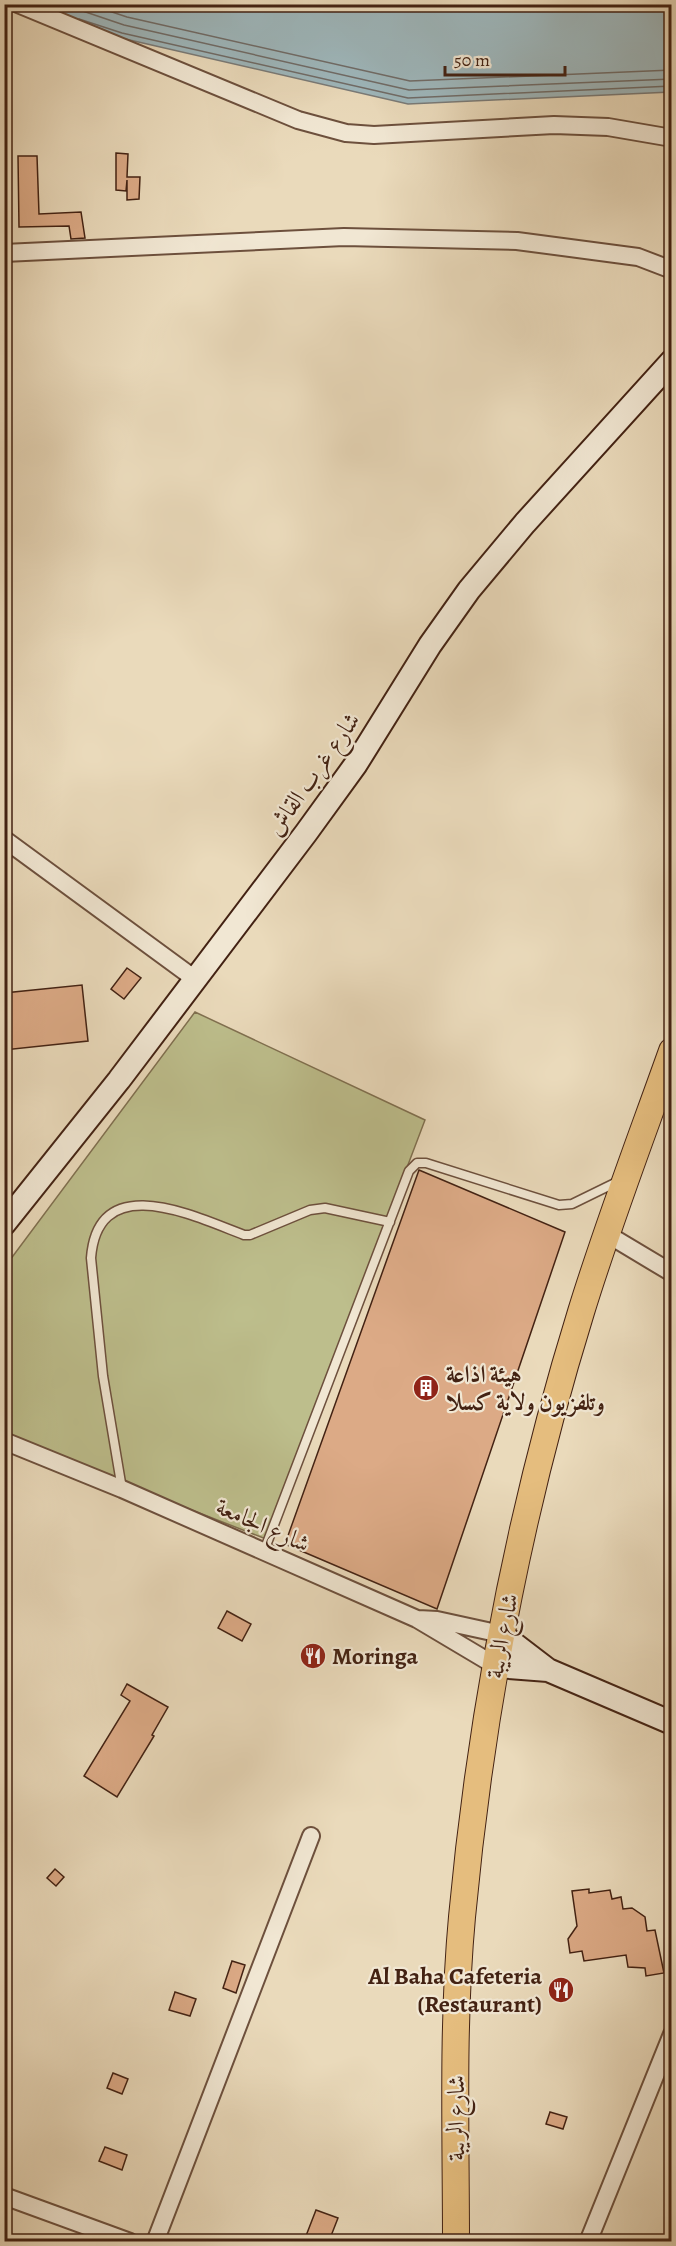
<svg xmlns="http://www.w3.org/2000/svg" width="676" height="2246" viewBox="0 0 676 2246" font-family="Alegreya,Amiri,serif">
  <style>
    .green { fill: #bdbe8c; stroke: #807050; stroke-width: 1.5 }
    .water { fill: #9eb7bc; stroke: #7a7b78; stroke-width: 1.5 }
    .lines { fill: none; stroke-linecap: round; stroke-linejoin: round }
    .shore { stroke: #706c68; stroke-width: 1.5 }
    .building { fill: #dcaa86; stroke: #432213; stroke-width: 1.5 }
    .lane-casing { stroke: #6d503d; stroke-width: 11 }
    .street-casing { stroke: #6d503d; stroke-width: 20 }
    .secondary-casing { stroke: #432213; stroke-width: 26 }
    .primary-casing { stroke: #432213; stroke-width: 28 }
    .lane { stroke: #f1e7d3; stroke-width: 8 }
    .street { stroke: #f1e7d3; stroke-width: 16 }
    .secondary { stroke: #f1e7d3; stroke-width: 22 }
    .primary { stroke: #e5bd7e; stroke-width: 26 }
    .labels { text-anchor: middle; stroke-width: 4.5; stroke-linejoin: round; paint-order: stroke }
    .street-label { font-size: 24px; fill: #432213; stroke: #f1e7d3 }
    .poi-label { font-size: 24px; font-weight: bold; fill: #432213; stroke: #f1e7d3; text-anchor: start }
  </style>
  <rect width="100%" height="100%" fill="#eadabb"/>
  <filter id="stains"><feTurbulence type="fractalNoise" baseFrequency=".00333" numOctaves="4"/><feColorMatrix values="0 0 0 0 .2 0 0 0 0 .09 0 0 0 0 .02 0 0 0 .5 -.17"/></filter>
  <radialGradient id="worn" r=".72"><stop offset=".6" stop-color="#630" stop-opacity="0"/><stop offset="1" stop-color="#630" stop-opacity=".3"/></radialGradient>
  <path class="green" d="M 195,1012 L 425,1120 L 266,1539 L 5,1437 L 4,1268 Z"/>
  <path class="water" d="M 22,5 L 671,5 L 671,92 L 408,104 L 121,38 Z"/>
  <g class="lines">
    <path class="shore" d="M 62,4 L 124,25 L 409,90 L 672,79
      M 88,4 L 127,17 L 410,81 L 672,70
      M 79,19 L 122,33 L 408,98 L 672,86"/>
  </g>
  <path class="building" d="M 116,153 L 128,154 L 127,177 L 140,177 L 139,199 L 127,200 L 127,180 L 126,191 L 116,190 Z
    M 18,156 L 37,156 L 39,214 L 81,212 L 85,238 L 71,239 L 69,226 L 19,227 Z
    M 127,968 L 141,978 L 124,999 L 111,989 Z
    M 82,985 L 88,1041 L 4,1050 L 4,993 Z
    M 419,1170 L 565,1232 L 437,1609 L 285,1544 Z
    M 227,1611 L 251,1624 L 242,1641 L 218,1628 Z
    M 127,1684 L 168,1707 L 152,1735 L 154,1736 L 117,1797 L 84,1776 L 130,1701 L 121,1695 Z
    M 55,1869 L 64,1877 L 56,1886 L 47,1878 Z
    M 589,1889 L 589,1893 L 610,1890 L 612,1899 L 621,1897 L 623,1909 L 632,1908 L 645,1917 L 647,1931 L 655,1930 L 664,1973 L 646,1976 L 645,1968 L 628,1967 L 626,1955 L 584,1961 L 582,1951 L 570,1953 L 568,1939 L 577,1926 L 572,1891 Z
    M 232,1961 L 245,1965 L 236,1993 L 223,1988 Z
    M 175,1992 L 196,1999 L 190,2016 L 169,2010 Z
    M 113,2073 L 128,2079 L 122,2094 L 107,2088 Z
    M 550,2112 L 567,2117 L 563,2129 L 546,2124 Z
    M 105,2147 L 127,2155 L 122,2170 L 99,2161 Z
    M 316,2210 L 338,2218 L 329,2241 L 304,2241 Z"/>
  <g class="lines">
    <g class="lane-casing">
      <path id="lane" d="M 122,1489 L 103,1376 L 91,1258 C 98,1169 194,1216 244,1235 L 250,1235 L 310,1210 L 325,1208 L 390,1222
        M 264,1551 L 409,1171 L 417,1163 L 426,1163 L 559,1205 L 572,1204 L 619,1181"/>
    </g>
    <g class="street-casing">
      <path id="street" d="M 18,4 L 298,120 L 346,133 L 374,135 L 554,125 L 608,127 L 672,138
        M 4,253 L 344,237 L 517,241 L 638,257 L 672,270
        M 4,839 L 195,979
        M 607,1234 L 672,1273
        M 4,1441 L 122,1489 L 417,1619 L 496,1666
        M 418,1619 L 437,1620 L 501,1634
        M 4,2196 L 130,2242
        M 155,2242 L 311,1836
        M 588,2242 L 672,2034"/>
    </g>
    <g class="secondary-casing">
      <path id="secondary" d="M 4,1224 L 119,1080 L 306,833 L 356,764 L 430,645 L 469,590 L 525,523 L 672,361
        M 501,1634 L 548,1670 L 672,1723
        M 496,1666 L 548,1670"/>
    </g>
    <g class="primary-casing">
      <path id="primary" d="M 456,2242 C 456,2134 452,2025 462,1917 C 481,1712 520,1509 581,1312 C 608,1224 641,1138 672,1051"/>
    </g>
    <use href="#lane" class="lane"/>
    <use href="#street" class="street"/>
    <use href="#secondary" class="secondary"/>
    <use href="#primary" class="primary"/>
  </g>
  <defs>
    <g id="building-disc" transform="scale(1.35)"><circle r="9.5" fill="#8f2418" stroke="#f1e7d3"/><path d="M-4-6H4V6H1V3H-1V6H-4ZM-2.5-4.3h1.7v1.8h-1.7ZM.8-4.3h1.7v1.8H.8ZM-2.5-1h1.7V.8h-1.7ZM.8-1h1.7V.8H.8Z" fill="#fff"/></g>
    <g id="restaurant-disc" transform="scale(1.35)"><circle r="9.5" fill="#8f2418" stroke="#f1e7d3"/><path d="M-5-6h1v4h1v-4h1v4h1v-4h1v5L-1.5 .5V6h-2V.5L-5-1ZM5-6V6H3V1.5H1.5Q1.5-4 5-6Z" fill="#fff"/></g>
  </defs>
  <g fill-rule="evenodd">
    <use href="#building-disc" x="426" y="1388"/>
    <use href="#restaurant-disc" x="313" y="1656"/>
    <use href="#restaurant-disc" x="561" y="1990"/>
  </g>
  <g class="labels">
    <g class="street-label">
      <text transform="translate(313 774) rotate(-55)" y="8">شارع غرب القاش</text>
      <text transform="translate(263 1525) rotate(24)" y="8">شارع الجامعة</text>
      <text transform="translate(502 1636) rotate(-79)" y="8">شارع الريبة</text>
      <text transform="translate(456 2118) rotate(-90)" y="8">شارع الريبة</text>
    </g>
    <g class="poi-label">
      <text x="446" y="1382">هيئة اذاعة<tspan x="446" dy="28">وتلفزيون ولاية كسلا</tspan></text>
      <text x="332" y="1664">Moringa</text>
      <text x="542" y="1984" text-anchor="end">Al Baha Cafeteria<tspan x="542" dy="28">(Restaurant)</tspan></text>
    </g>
  </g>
  <rect width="676" height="2246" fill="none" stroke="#eadabb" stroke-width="24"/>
  <rect x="6" y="6" width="664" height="2234" fill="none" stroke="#432213" stroke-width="3"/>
  <rect x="12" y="12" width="652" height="2222" fill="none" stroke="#432213" stroke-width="1.5"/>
  <path d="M445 66v9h120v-9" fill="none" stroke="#432213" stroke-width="3"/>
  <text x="454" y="66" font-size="18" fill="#432213" stroke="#f1e7d3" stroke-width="4.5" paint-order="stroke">50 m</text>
  <rect width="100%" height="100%" filter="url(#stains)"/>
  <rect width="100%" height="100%" fill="url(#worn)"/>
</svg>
